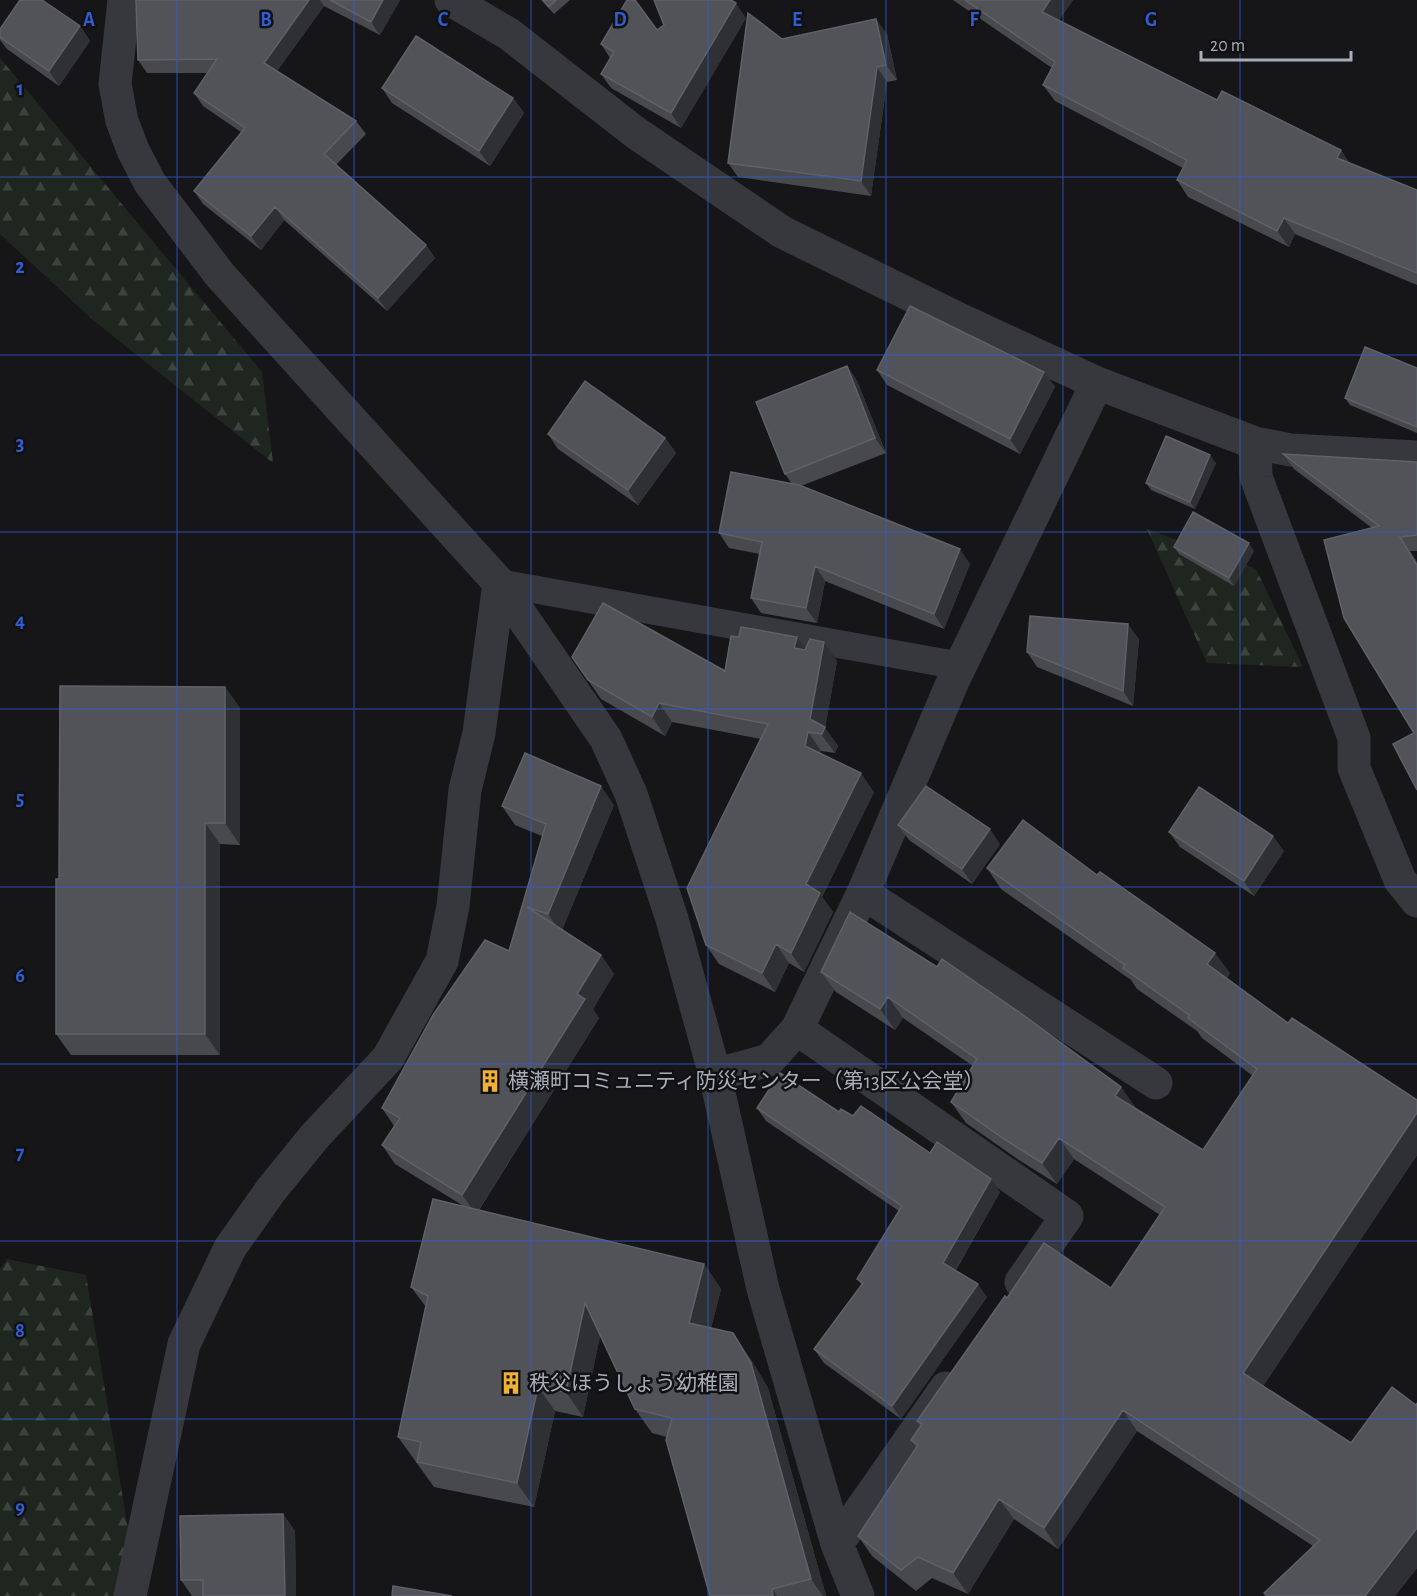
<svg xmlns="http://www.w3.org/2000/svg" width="1417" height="1596" viewBox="0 0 1417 1596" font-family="'Alegreya Sans','Noto Sans JP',sans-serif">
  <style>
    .forest { fill: url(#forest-firs) }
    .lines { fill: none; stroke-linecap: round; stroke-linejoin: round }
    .service { stroke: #37383d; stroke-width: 28 }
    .minor { stroke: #37383d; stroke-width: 33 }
    .wall { fill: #47494d }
    .shaded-wall { fill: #2f3033 }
    .building { fill: #525359; stroke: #5f6168; stroke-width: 1.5 }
    .grid { fill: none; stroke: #325cd3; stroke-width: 1.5; stroke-opacity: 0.55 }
    .labels { text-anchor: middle; stroke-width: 5; stroke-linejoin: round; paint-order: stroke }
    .poi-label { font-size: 21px; fill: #a8adb8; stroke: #111113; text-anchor: start }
    .grid-label { font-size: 20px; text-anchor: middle; font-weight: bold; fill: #325cd3; stroke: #111113; stroke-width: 5; stroke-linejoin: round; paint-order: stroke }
  </style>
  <defs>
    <pattern id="forest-firs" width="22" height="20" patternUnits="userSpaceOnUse" patternTransform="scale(1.5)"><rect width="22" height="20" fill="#1e261f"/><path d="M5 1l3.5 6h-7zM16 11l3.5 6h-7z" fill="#3c433d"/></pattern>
  </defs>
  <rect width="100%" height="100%" fill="#161618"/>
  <path class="forest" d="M 0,58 L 262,372 L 273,463 L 94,321 L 0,234 Z
    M 1147,529 L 1256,569 L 1303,667 L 1207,663 Z
    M 7,1259 L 86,1275 L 139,1596 L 0,1596 L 0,1269 Z"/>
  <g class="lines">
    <path class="service" d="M 499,583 L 961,666"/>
    <path class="minor" d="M 124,0 L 115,84 L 122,121 L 133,150 L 150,183 L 220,275 L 499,583 L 606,739 L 631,794 L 672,919 L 715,1075 L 763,1289 L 837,1544 L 858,1596
      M 451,0 L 509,34 L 636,133 L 782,232 L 957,318 L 1097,383 L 1255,443 L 1291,450 L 1417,457
      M 1255,443 L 1256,477 L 1354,738 L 1354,768 L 1400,880 L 1417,901
      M 863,893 L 1156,1083
      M 797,1029 L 1067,1216 L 1021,1282
      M 715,1075 L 769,1060 L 797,1029 L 863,893 L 953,681 L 1097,383
      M 837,1544 L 946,1388
      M 130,1596 L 184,1344 L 230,1248 L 271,1190 L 315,1136 L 388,1058 L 442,961 L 453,906 L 465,790 L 479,733 L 499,583"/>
  </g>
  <path class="wall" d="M 136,0 L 400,0 L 380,35 L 324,6 L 277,71 L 356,121 L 366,134 L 336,165 L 426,245 L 435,258 L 387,311 L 284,220 L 261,250 L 203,204 L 194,191 L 241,132 L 203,106 L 194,93 L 208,73 L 147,73 L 138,60 Z
    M 541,0 L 570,0 L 554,14 Z
    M 953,0 L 1073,0 L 1059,20 L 1217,100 L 1341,150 L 1349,163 L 1417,190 L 1417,285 L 1295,234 L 1289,247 L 1188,197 L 1177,180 L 1183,168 L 1055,101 L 1043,85 L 1052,68 Z
    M 746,18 L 681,128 L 611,88 L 601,74 L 610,58 L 601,44 L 657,30 L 664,25 Z
    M 80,26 L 90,41 L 59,86 L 7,49 L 0,40 L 0,29 Z
    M 887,34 L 897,80 L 887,82 L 871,196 L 738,177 L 728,163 L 782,39 Z
    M 382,88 L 513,98 L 524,113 L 490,166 L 392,103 Z
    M 847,366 L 857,381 L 886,453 L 801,486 L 970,564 L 944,629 L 825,581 L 817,623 L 761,613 L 751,598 L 760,554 L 729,548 L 719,533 L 792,484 L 785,474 Z
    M 1417,368 L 1417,433 L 1350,405 L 1345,398 Z
    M 877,370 L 1044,372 L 1055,387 L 1020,454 L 887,385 Z
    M 548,434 L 665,438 L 676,453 L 638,505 L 558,449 Z
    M 1283,454 L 1417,462 L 1417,551 L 1410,551 L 1417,562 L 1417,790 L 1414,733 L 1372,528 L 1294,469 Z
    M 1216,463 L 1195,509 L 1151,490 L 1146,483 Z
    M 1174,547 L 1254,551 L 1234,586 L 1179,554 Z
    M 1139,639 L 1133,706 L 1037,667 L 1027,652 Z
    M 805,649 L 837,661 L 825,728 L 838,746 L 835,753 L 821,751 L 820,754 L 874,792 L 822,897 L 833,912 L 804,972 L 789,963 L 775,992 L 719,964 L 706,945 L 761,739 L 672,722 L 665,736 L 601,699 L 572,657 L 725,671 Z
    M 225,687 L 240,708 L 240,845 L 220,844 L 220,1055 L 71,1055 L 56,1034 L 59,879 Z
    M 614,805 L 562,930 L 601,955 L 614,974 L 593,1009 L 599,1018 L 479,1210 L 704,1264 L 721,1289 L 711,1328 L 750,1358 L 768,1388 L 826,1596 L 710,1596 L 667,1437 L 652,1433 L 635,1409 L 600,1336 L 583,1417 L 555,1411 L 534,1507 L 434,1487 L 398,1437 L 426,1307 L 411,1287 L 462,1205 L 395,1164 L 382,1145 L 394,1126 L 382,1108 L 509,951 L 542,836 L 515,825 L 502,806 Z
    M 898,825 L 1000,844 L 972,884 L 909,840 Z
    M 1169,832 L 1284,851 L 1254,896 L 1180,847 Z
    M 987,868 L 1230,973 L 1227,978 L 1288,1023 L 1417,1100 L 1417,1155 L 1263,1386 L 1417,1568 L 1395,1596 L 1266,1596 L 1264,1593 L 1313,1546 L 1137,1431 L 1058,1549 L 1014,1519 L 968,1594 L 932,1578 L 916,1591 L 872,1556 L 858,1536 L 916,1447 L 911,1440 L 921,1426 L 917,1421 L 1007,1298 L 1111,1288 L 1160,1215 L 1074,1159 L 1057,1184 L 1019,1160 L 966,1123 L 951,1102 L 973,1066 L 903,1018 L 895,1030 L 836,992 L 821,972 L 1121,1087 L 1136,1109 L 1203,1150 L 1253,1076 L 1202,1038 L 1197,1031 L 1137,989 L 1131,980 L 1001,889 Z
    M 757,1108 L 839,1112 L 853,1116 L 930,1153 L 1000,1192 L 956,1270 L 987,1297 L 901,1419 L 824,1363 L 814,1349 L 862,1285 L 857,1279 L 899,1211 L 766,1121 Z
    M 283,1514 L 295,1531 L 296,1596 L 192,1596 L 181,1580 Z"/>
  <path class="shaded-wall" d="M 309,0 L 320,0 L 324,6 L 273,76 L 264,63 Z
    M 383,0 L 400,0 L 380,35 L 371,22 Z
    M 1050,0 L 1073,0 L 1054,28 L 1042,12 Z
    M 736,3 L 746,18 L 681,128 L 671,113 Z
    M 876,19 L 887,34 L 897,80 L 886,65 Z
    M 80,26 L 90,41 L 59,86 L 49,71 Z
    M 877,67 L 887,82 L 871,196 L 861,181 Z
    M 513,98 L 524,113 L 490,166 L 479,151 Z
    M 1341,150 L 1352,167 L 1337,158 Z
    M 275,207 L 284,220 L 261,250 L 251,236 Z
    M 1284,218 L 1295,234 L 1289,247 L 1277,231 Z
    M 426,245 L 435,258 L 387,311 L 378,298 Z
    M 847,366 L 857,381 L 886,453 L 875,438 Z
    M 1044,372 L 1055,387 L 1020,454 L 1010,439 Z
    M 665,438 L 676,453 L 638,505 L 628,490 Z
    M 1210,455 L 1216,463 L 1195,509 L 1190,502 Z
    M 1400,537 L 1417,562 L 1417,565 Z
    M 1249,543 L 1254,551 L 1234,586 L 1229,578 Z
    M 960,549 L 970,564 L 944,629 L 934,614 Z
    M 815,566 L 825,581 L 817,623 L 806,608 Z
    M 1128,624 L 1139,639 L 1133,706 L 1123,691 Z
    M 797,637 L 810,656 L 794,648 Z
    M 824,642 L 837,661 L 825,728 L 838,746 L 835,753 L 810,719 Z
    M 225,687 L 240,708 L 240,845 L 225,823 Z
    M 659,703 L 672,722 L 665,736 L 652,717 Z
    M 808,732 L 821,751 L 818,765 L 805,746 Z
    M 861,773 L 874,792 L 822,897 L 833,912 L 804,972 L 791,953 L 806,884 Z
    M 601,786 L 614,805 L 561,933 L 548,914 Z
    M 205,823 L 220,844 L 220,1055 L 205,1034 Z
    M 990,829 L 1000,844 L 972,884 L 962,869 Z
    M 1273,836 L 1284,851 L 1254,896 L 1244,881 Z
    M 776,944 L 789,963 L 775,992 L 762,973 Z
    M 1215,953 L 1230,973 L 1222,985 L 1207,964 Z
    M 601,955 L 614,974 L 593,1009 L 599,1018 L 476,1214 L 462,1195 L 577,994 Z
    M 888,997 L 903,1018 L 895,1030 L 880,1009 Z
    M 1121,1087 L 1136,1108 L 1130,1117 L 1115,1096 Z
    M 1417,1113 L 1417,1155 L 1258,1394 L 1243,1373 Z
    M 1059,1138 L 1074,1159 L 1057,1184 L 1042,1163 Z
    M 991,1179 L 1000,1192 L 952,1276 L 943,1263 Z
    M 704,1264 L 721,1289 L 706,1347 L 689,1323 Z
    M 978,1284 L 987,1297 L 901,1419 L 892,1406 Z
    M 585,1303 L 602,1328 L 583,1417 L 566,1392 Z
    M 733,1333 L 750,1358 L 768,1388 L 826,1596 L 823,1596 L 811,1579 Z
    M 538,1387 L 555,1411 L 534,1507 L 517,1483 Z
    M 1123,1410 L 1137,1431 L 1058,1549 L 1044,1528 Z
    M 999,1499 L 1014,1519 L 968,1594 L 953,1573 Z
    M 283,1514 L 295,1531 L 296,1596 L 285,1596 Z
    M 1417,1528 L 1417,1568 L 1395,1596 L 1365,1596 Z
    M 772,1589 L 777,1596 L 773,1596 Z"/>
  <path class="building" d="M 20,0 L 42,0 L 80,26 L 49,71 L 0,37 L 0,29 Z
    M 136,0 L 309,0 L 264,63 L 356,121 L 324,154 L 426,245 L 378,298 L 275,207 L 251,236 L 194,191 L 245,128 L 194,93 L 217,59 L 138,60 Z
    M 330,0 L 383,0 L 371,22 Z
    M 543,0 L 556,0 L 549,7 Z
    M 627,0 L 635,0 L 657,30 L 664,25 L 654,0 L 731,0 L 736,3 L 671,113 L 601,74 L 614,52 L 601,44 Z
    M 965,0 L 1050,0 L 1042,12 L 1217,100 L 1222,91 L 1341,150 L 1337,158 L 1417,190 L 1417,273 L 1284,218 L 1277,231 L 1177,180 L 1187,160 L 1043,85 L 1055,62 Z
    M 748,13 L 782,39 L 876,19 L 886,65 L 877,67 L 861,181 L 728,163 Z
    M 416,36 L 513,98 L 479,151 L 382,88 Z
    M 910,306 L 1044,372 L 1010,439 L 877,370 Z
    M 1365,347 L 1417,368 L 1417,427 L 1345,398 Z
    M 847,366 L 875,438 L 785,474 L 756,402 Z
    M 585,381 L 665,438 L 628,490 L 548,434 Z
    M 1166,436 L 1210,455 L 1190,502 L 1146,483 Z
    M 1283,454 L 1417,462 L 1417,535 L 1400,537 L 1417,565 L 1417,790 L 1393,744 L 1414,733 L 1344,618 L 1324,540 L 1379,526 Z
    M 731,472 L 799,485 L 960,549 L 934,614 L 815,566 L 806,608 L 751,598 L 762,542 L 719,533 Z
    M 1193,512 L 1249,543 L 1229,578 L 1174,547 Z
    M 603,603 L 725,671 L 731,636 L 739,637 L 741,627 L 797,637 L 794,648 L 805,650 L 810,639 L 824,642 L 810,719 L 825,727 L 822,734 L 808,732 L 805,746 L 861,773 L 806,884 L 820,893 L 791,953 L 776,944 L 762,973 L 706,945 L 687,888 L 768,724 L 659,703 L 652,717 L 588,680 L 572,657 Z
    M 1030,616 L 1128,624 L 1123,691 L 1027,652 Z
    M 60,686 L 225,687 L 225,823 L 205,823 L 205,1034 L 56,1034 L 56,879 L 59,879 Z
    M 525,753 L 601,786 L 548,914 L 527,907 L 601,955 L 577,994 L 585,999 L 462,1195 L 382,1145 L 400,1118 L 382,1108 L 433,1015 L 485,940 L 509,951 L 546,824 L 502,806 Z
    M 926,786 L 990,829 L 962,869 L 898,825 Z
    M 1199,787 L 1273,836 L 1244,881 L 1169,832 Z
    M 1023,820 L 1097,875 L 1100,872 L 1215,953 L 1207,964 L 1288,1023 L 1292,1018 L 1417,1100 L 1417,1113 L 1243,1373 L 1351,1443 L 1392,1387 L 1416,1405 L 1417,1403 L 1417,1528 L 1365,1596 L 1267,1596 L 1264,1593 L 1320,1540 L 1123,1410 L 1044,1528 L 999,1499 L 953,1573 L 918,1557 L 901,1570 L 858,1536 L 918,1445 L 911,1440 L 922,1424 L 917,1421 L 1005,1296 L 1007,1298 L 1044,1243 L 1111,1288 L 1165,1207 L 1059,1138 L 1042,1163 L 1004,1139 L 951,1102 L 977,1059 L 888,997 L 880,1009 L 821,972 L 850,912 L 937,967 L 942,959 L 1019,1012 L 1121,1087 L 1115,1096 L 1203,1150 L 1257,1069 L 1188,1018 L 1189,1015 L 1123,968 L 1125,965 L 987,868 Z
    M 780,1073 L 839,1112 L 841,1109 L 853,1116 L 861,1106 L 930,1153 L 937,1142 L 991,1179 L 943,1263 L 978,1284 L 892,1406 L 814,1349 L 863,1283 L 857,1279 L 902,1206 L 757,1108 Z
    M 433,1199 L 704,1264 L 689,1323 L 733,1333 L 751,1363 L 811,1579 L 772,1589 L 773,1596 L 710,1596 L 666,1440 L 672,1418 L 635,1409 L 585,1303 L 566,1392 L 538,1387 L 517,1483 L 417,1462 L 421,1442 L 398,1437 L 428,1296 L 411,1287 Z
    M 283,1514 L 285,1596 L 203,1596 L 203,1580 L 181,1580 L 180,1516 Z
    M 393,1586 L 452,1596 L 392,1596 Z"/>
  <path class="grid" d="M 177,0 L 177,1596M 354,0 L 354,1596M 531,0 L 531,1596M 708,0 L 708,1596M 886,0 L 886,1596M 1063,0 L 1063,1596M 1240,0 L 1240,1596M 0,177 L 1417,177M 0,355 L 1417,355M 0,532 L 1417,532M 0,709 L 1417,709M 0,887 L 1417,887M 0,1064 L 1417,1064M 0,1241 L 1417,1241M 0,1419 L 1417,1419"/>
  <defs>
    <g id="building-bare" transform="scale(1.8)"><path d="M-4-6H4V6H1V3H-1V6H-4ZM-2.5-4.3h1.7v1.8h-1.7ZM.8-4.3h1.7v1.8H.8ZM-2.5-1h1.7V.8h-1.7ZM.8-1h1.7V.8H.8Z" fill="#f2b134" stroke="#111113" stroke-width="2.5" paint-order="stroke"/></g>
  </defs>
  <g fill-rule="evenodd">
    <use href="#building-bare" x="490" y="1081"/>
    <use href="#building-bare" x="511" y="1383"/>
  </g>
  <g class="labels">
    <g class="poi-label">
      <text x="508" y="1088">横瀬町コミュニティ防災センター（第13区公会堂）</text>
      <text x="529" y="1390">秩父ほうしょう幼稚園</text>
    </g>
  </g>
  <g class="grid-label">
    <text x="89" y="26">A</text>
    <text x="266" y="26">B</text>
    <text x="443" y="26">C</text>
    <text x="620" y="26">D</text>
    <text x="797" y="26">E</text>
    <text x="974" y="26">F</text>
    <text x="1151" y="26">G</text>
    <text x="20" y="95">1</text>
    <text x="20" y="273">2</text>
    <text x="20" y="450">3</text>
    <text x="20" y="627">4</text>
    <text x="20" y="805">5</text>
    <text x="20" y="982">6</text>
    <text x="20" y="1159">7</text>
    <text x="20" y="1337">8</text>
    <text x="20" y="1514">9</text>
  </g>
  <path d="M1201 51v9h150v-9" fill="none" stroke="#a8adb8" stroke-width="3"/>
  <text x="1210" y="51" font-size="18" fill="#a8adb8" stroke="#111113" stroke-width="4.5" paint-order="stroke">20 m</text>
</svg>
